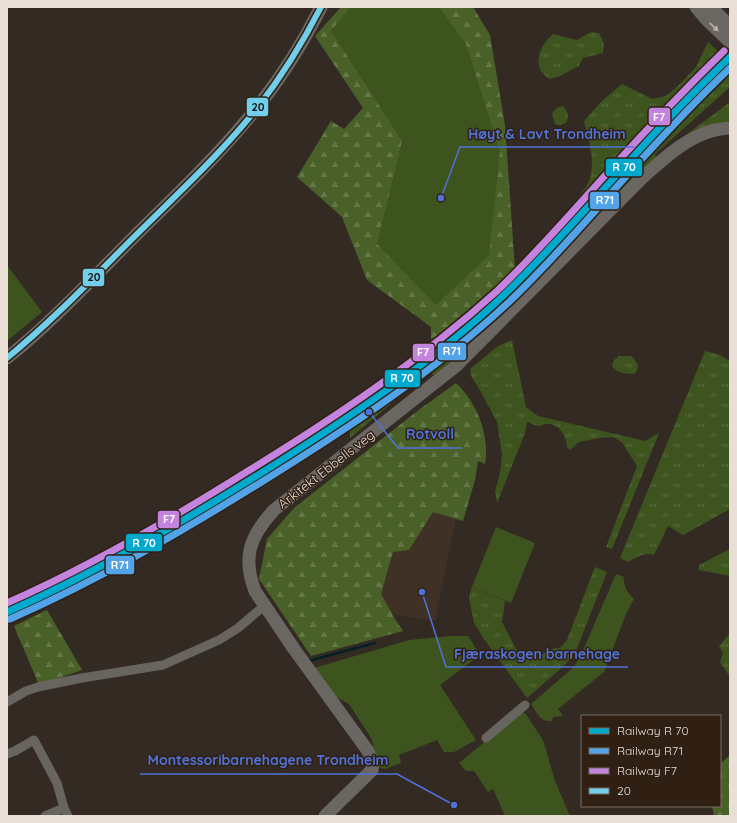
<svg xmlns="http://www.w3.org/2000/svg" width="737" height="823" viewBox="0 0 737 823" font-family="Quicksand,sans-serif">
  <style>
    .education { fill: #3f3125 }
    .grass { fill: url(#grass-tufts) }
    .forest { fill: url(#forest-firs) }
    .green { fill: #3d541e }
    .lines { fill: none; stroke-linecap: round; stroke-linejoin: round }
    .stream { stroke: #051f25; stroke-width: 2.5 }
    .street { stroke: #686561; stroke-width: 9 }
    .secondary { stroke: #6a6662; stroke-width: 13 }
    .bus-1-casing { stroke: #2f2013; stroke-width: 9 }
    .bus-1 { stroke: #71cfeb; stroke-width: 6 }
    .rail-1-casing { stroke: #2f2013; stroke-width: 10 }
    .rail-2-casing { stroke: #2f2013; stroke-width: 10 }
    .rail-3-casing { stroke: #2f2013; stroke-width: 10 }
    .rail-1 { stroke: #00a9ce; stroke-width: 7 }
    .rail-2 { stroke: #53a3e8; stroke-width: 7 }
    .rail-3 { stroke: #c483df; stroke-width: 7 }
    .oneway { fill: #b7afa8 }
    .labels { text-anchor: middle; stroke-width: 3; stroke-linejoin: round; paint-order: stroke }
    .street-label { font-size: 13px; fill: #eadfd6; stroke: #2f2013 }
    .leader { fill: none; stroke: #5072d8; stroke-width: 1.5 }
    .callout-dot { fill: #5072d8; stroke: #2f2013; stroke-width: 1.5 }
    .callout-label { font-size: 14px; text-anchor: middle; font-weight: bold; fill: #5072d8; stroke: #2f2013; stroke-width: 3; stroke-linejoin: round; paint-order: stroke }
    .line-badge { stroke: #2f2013; stroke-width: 1.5 }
    .badge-label { font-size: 11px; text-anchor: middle; font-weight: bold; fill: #fff }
    .pale-badge-label { font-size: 11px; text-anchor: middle; font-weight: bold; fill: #111 }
  </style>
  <defs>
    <pattern id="grass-tufts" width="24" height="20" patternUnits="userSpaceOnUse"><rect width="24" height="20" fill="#3d541e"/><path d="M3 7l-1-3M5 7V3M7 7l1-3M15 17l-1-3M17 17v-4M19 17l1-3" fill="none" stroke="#596c3e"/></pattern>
    <pattern id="forest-firs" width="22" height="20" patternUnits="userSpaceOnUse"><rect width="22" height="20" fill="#496129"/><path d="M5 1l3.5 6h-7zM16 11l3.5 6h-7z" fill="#637747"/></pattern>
  </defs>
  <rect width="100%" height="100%" fill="#332b23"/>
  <path class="education" d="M 372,493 L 456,518 L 435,621 L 333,605 Z"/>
  <path class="grass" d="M 591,32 L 599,33 L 604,43 L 603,53 L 583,58 L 579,66 L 560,76 L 550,79 C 530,68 539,46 553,34 L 577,40 Z
    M 708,42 L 724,57 C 669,106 620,159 570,213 L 569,210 C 574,202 581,195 586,187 C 598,168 589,142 584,121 L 601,102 L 622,84 L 652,99 L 666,96 L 679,85 L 696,67 Z
    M 730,65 L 730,87 L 655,154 L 656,157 L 458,356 L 435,376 L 427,371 L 435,365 L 434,362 L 488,315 L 524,281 L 582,221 L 619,179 L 660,137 L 690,104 Z
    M 730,102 L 730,124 L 674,144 Z
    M 563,106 C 568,112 569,115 567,122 L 561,125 L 555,124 L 552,114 C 555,109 557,107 563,106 Z
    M 512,340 L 526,407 L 538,416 L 645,441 L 659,433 L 612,549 L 606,547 L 637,466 L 622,442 L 613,437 L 599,438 L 579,442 L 570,450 L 567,447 C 567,437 560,425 549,424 C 545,423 543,426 539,426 C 536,426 531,423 527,422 L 525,433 L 497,503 L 495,491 L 500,474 L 502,454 L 497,422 L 480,390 L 471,376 L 470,369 L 498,346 Z
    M 705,351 L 720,355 L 730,361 L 730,509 L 683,535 L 668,526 L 654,555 C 644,552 637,557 628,562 L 620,558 Z
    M 619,356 L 631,356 C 637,361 641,368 634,374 C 625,373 618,374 612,366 L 614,360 Z
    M 421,375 L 426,377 L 406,391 L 350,438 L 350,423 C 355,419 361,421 367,417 C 371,414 371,410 374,407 C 383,399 411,378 421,375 Z
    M 730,549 L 730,576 L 699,570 L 699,565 Z
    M 595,567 L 607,572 L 576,651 L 566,664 L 527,698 L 484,639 L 474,623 L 469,598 L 472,587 L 505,601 L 502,622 L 516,649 L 525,656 L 535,657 L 555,648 L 560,648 L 567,640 Z
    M 730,633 L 730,677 L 720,662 L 723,653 L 719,646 Z"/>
  <path class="forest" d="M 341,7 L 473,7 L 490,35 L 505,125 L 515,269 L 431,347 L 431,327 L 367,280 L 342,217 L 297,177 L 331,121 L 344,129 L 363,108 L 315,36 Z
    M 456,383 C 477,403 490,435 485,464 L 478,461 L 475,480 L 463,521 L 433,512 L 409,550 L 393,552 L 381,594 L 395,619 L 403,631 L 311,656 L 259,579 L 267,539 L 294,508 L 420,409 Z
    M 47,610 L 82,670 L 39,685 L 14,626 Z
    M 730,755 L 730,816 L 714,816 L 712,806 L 720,806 L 720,764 Z"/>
  <path class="green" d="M 350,7 L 439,7 L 466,44 L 500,152 L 489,255 L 436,305 L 377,244 L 402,141 L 331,31 Z
    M 7,265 L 42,312 L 7,341 Z
    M 496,527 L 535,543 L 511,603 L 472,587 Z
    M 616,574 L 624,577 C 623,586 627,592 634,599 L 626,614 L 604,672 L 558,709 L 563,716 L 553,717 L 552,721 C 541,723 537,713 531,704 L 574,667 L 581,655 Z
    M 450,636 L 468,636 L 480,655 L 440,685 L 476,740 L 454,752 L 444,752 L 437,740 L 399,755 L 401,763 L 385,769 L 380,768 L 371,738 L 366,730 L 349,704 L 334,696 L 314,668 L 409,640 Z
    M 521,712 L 525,713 L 543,740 L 555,781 L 570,816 L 505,816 L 493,789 L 488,792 L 474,771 L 466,771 L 459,763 Z"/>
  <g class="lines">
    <path class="stream" d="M 308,661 L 375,643"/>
    <path class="street" d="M 7,702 L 26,691 L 38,687 L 82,678 L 163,665 L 219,640 L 238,628 L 264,606
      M 486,738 L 525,705
      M 7,754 L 15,751 L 34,740 L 57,783 L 64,808 L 68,816
      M 45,816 L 64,808"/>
    <path class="secondary" d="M 696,7 L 706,19 L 730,42
      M 711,7 L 730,26
      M 7,358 C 52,322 92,279 132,239 C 171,200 211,163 246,121 C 275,87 301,47 321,7
      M 325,816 L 369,773 L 372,770 L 373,763 L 368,751 L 294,649 L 255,591 C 242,557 250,536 274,510 L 456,366 L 641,179 C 666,156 695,129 730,128"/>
    <g class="bus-1-casing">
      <path id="bus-1" d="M 7,358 C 52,321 91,280 132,239 C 175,196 220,155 258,107 C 282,76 303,42 321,7"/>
    </g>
    <use href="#bus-1" class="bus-1"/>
    <g class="rail-1-casing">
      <path id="rail-1" d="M 7,612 C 95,573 177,525 258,475 C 344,421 430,365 504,295 C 553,248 597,196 643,146 C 671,115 700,86 730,57"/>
    </g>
    <g class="rail-2-casing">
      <path id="rail-2" d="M 10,619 C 97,581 179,533 260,483 C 347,429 434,372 509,302 C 549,264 585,222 622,181 C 657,142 692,104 730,68"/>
    </g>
    <g class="rail-3-casing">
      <path id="rail-3" d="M 7,603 C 91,566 170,520 248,471 C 336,417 421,360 497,291 C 537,253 573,211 610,170 C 647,129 685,89 724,51"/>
    </g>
    <use href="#rail-1" class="rail-1"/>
    <use href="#rail-2" class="rail-2"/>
    <use href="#rail-3" class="rail-3"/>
  </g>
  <defs><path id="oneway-solid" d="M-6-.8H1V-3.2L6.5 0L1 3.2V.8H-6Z"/></defs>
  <use class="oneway" href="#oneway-solid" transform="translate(714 27) rotate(43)"/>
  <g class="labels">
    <g class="street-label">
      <text transform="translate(326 469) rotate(-38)" y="5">Arkitekt Ebbells veg</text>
    </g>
  </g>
  <path class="leader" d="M441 198L460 147H634M369 412L398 448H462M422 592L446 667H628M454 805L397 774H140"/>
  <g class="callout-dot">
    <circle cx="441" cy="198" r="4"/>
    <circle cx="369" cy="412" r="4"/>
    <circle cx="422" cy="592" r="4"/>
    <circle cx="454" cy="805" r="4"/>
  </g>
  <g class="callout-label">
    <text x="547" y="139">Høyt &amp; Lavt Trondheim</text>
    <text x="430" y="439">Rotvoll</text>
    <text x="537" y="659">Fjæraskogen barnehage</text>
    <text x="268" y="765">Montessoribarnehagene Trondheim</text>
  </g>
  <g class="line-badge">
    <rect x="246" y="97" width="23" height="20" rx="4" fill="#71cfeb"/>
    <rect x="648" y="107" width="23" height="19" rx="4" fill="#c483df"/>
    <rect x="605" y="158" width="38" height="19" rx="4" fill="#00a9ce"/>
    <rect x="589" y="191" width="31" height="19" rx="4" fill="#53a3e8"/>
    <rect x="82" y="268" width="23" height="19" rx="4" fill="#71cfeb"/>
    <rect x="437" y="342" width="30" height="19" rx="4" fill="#53a3e8"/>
    <rect x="412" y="343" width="23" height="19" rx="4" fill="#c483df"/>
    <rect x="384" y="369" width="37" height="19" rx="4" fill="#00a9ce"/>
    <rect x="157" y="510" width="23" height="19" rx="4" fill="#c483df"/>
    <rect x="125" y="533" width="38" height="19" rx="4" fill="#00a9ce"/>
    <rect x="105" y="555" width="30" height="20" rx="4" fill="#53a3e8"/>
  </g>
  <g class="badge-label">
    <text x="659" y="121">F7</text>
    <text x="624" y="171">R 70</text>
    <text x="605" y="204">R71</text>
    <text x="452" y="355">R71</text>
    <text x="423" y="356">F7</text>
    <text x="402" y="382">R 70</text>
    <text x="169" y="523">F7</text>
    <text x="144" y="547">R 70</text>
    <text x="120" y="569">R71</text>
  </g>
  <g class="pale-badge-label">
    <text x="258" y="111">20</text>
    <text x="94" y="281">20</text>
  </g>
  <rect width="737" height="823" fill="none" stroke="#eadfd6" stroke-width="16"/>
  <rect x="581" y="715" width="140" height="92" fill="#2f2013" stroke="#7a6c61"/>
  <rect x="589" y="728" width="20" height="6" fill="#00a9ce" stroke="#7a6c61"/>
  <text x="617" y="735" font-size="12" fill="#eadfd6">Railway R 70</text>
  <rect x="589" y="748" width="20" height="6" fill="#53a3e8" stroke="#7a6c61"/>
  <text x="617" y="755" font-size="12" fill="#eadfd6">Railway R71</text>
  <rect x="589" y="768" width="20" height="6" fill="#c483df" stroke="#7a6c61"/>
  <text x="617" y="775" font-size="12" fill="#eadfd6">Railway F7</text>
  <rect x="589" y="788" width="20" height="6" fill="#71cfeb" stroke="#7a6c61"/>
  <text x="617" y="795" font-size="12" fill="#eadfd6">20</text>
</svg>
